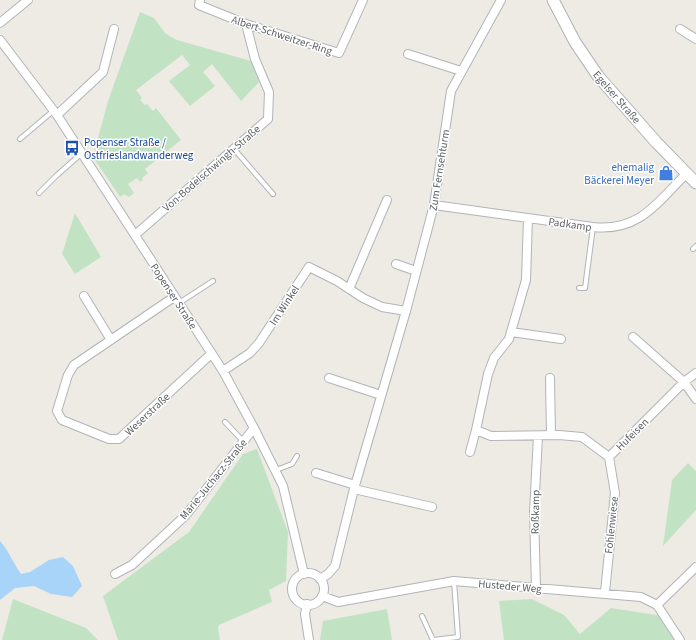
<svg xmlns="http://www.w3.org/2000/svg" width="696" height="640" viewBox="0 0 696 640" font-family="'Source Sans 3',sans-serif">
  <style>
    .green { fill: #c2e3c3 }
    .water { fill: #a8d4f9 }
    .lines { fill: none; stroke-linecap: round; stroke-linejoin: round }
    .service-casing { stroke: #b1b4b8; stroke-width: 6 }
    .minor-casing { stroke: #b1b4b8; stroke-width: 10 }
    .secondary-casing { stroke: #b0b3b8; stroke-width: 13 }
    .service { stroke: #fff; stroke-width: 4 }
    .minor { stroke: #fff; stroke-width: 8 }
    .secondary { stroke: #fff; stroke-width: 11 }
    .labels { text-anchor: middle; stroke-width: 3; stroke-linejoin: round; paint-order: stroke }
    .street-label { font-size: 11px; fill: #5c5f63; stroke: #fff }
    .transit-label { font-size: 11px; fill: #164399; stroke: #fff; text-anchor: start }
    .shop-label { font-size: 11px; fill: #366cbe; stroke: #fff; text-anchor: end }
  </style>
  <rect width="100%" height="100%" fill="#edebe4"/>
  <path class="green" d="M 140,12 L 154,18 L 166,34 L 177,40 L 251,61 L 259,82 L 241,101 L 212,64 L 203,72 L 215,86 L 190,106 L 169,81 L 190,65 L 182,55 L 136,90 L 142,98 L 140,100 L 145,105 L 147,104 L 153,111 L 156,108 L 181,140 L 145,169 L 148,173 L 142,178 L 143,180 L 140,182 L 137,178 L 128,184 L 134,193 L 129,197 L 124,194 L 120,197 L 93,157 L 108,101 Z
    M 75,213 L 101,257 L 75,274 L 62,254 Z
    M 257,449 L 288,532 L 286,581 L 269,590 L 272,602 L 219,625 L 218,628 L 220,640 L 118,640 L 103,596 L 189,532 L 243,454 Z
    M 688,463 L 696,471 L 696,510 L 663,546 L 672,480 Z
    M 13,599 L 86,628 L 98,640 L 2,640 Z
    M 532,599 L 564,615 L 580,634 L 611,608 L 663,616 L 677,640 L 504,640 L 499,601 Z
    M 387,609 L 392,640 L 320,640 L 323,621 Z"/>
  <path class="water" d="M 0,541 C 9,551 13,563 21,574 L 30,572 L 49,560 L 63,557 L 73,566 L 82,586 L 72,597 L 51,594 L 34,586 L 15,588 L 0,600 Z"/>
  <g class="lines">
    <g class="service-casing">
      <path id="service" d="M 20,139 L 53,111
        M 234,149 L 273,194
        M 39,193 L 56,176 L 82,153
        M 693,249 L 696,246
        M 579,288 L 585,288 L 593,227
        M 179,303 L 213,281
        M 225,422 L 243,441
        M 276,470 L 292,464 L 297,456
        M 422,616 L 433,640 L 458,637 L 454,581"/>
    </g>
    <g class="minor-casing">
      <path id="minor" d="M 200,0 L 199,5 L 246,24 L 339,53 L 363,0
        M 0,23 L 28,0
        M 680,29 L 696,39
        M 0,40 L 57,115 L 223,371 L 254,428 L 283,486 L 304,574
        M 408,54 L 461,71
        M 57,115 L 103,72 L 114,29
        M 434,205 L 593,227 C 639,232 657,203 686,174
        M 528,218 L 526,280 L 509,339 L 494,358 L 488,374 L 476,430 L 491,436 L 559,435 L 582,437 L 609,457
        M 135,235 L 268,119 L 269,92 L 255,59 L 246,24
        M 396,264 L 416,271
        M 349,289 L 387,200
        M 84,296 L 111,340
        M 174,297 L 74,365 L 68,375 L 57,411 L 62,420 L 109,439 L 119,439 L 211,354
        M 511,332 L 561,339
        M 633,337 L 684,382 L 696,399
        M 223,371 L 250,353 L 259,343 L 309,267 L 337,281 L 363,298 L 382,307 L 406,311
        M 329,378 L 381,395
        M 550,378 L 551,435
        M 470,452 L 476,430
        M 609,457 L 684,382 L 696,373
        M 316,473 L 355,485
        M 354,489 L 432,507
        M292 589a16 16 0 1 1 32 0a16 16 0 1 1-32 0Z
        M 115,574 L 132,565 L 186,515 L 254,428
        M 320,579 L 328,574 L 335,566 L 354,489 L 406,311 L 434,205 L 451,91 L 501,0
        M 536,588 L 534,512 L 538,436
        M 605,592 L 615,493 L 609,457
        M 322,596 L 338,602 L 454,581 L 641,597 L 657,605 L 680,640
        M 307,604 L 305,614 L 309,640
        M 657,605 L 696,567"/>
    </g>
    <g class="secondary-casing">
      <path id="secondary" d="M 553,0 L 575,42 L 598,76 L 656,142 L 696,183"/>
    </g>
    <use href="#service" class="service"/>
    <use href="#minor" class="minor"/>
    <use href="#secondary" class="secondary"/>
  </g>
  <defs>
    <g id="bus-bare" transform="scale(1.2)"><path d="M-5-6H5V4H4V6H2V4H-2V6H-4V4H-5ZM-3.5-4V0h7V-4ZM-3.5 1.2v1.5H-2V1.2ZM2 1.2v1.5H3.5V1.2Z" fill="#1a4fb4" stroke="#fff" stroke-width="2.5" paint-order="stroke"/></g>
    <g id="shop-bare" transform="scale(1.2)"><path d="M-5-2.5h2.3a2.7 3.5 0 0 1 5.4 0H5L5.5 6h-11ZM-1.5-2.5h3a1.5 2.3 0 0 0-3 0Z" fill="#3f7fe0" stroke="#fff" stroke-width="2.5" paint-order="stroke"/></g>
  </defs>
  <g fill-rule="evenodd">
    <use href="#bus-bare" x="72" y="148"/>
    <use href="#shop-bare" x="666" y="173"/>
  </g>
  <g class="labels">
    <g class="street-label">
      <text transform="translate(282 35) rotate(18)" y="4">Albert-Schweitzer-Ring</text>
      <text transform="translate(617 97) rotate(49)" y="4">Egelser Straße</text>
      <text transform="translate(211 168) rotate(-41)" y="4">Von-Bodelschwingh-Straße</text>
      <text transform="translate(439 170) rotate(-81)" y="4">Zum Fernsehturm</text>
      <text transform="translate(570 224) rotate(8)" y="4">Padkamp</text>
      <text transform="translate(174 296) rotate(57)" y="4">Popenser Straße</text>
      <text transform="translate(284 305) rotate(-57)" y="4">Im Winkel</text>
      <text transform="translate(147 414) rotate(-43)" y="4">Weserstraße</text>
      <text transform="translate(632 434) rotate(-45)" y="4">Hufeisen</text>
      <text transform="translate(213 479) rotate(-51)" y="4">Marie-Juchacz-Straße</text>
      <text transform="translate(535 512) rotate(-89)" y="4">Roßkamp</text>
      <text transform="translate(611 525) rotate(-84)" y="4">Fohlenwiese</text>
      <text transform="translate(510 586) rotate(5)" y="4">Husteder Weg</text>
    </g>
    <g class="transit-label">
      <text x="84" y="146">Popenser Straße /<tspan x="84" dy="13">Ostfrieslandwanderweg</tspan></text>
    </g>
    <g class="shop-label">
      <text x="654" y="171">ehemalig<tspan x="654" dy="13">Bäckerei Meyer</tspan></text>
    </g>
  </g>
</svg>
